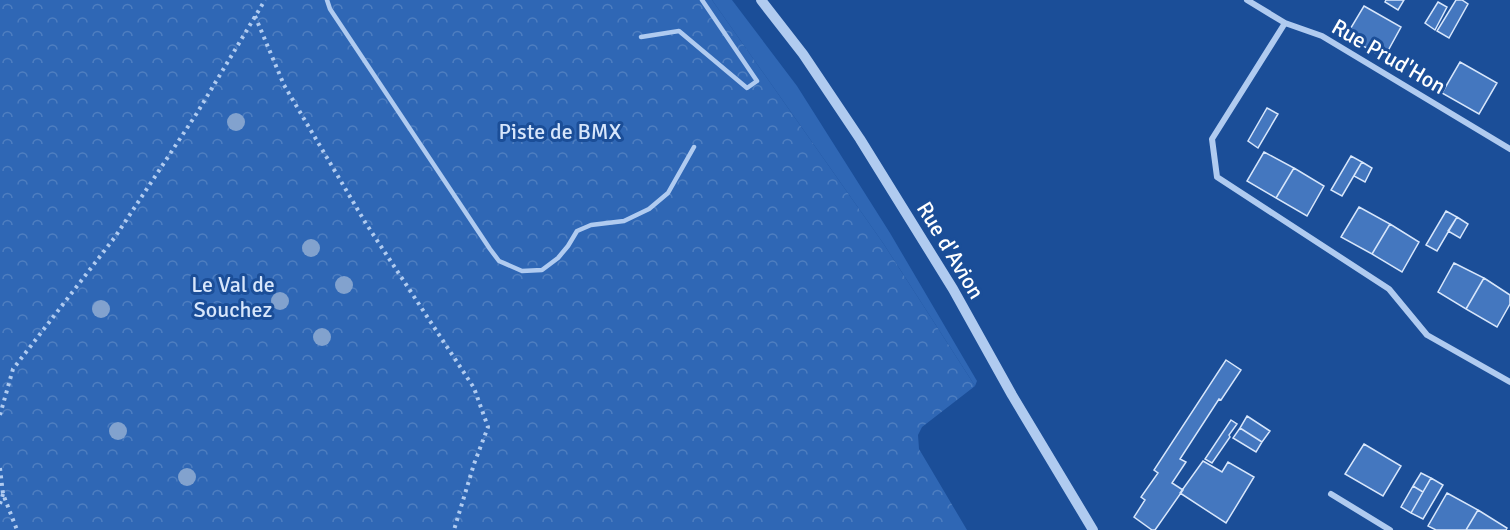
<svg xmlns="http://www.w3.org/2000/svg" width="1510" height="530" viewBox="0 0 1510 530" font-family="Signika,sans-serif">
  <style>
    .green { fill: #2f67b5 }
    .park { fill: url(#park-crowns) }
    .building { fill: #4477bf; stroke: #d7e6fb; stroke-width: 1.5 }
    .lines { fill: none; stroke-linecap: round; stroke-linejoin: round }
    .path { stroke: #b0cbf0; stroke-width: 4; stroke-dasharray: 3 4.5; stroke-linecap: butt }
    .service { stroke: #b0cbf0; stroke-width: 4.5 }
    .minor { stroke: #b0cbf0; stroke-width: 6 }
    .tertiary { stroke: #b0cbf0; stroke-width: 10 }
    .tree { fill: #82a2ce }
    .labels { text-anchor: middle; stroke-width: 6; stroke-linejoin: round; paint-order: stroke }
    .street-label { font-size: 22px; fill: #fff; stroke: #1b4e98 }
    .park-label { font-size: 22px; fill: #d7e6fb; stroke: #1b4e98 }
  </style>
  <defs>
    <pattern id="park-crowns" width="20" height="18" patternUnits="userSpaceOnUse" patternTransform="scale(1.5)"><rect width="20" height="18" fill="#2f67b5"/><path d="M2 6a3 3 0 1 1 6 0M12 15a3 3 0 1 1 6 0" fill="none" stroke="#4e7ec0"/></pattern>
  </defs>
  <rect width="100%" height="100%" fill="#1b4e98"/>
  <path class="green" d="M 712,0 L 732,0 L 797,86 L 890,233 L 977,381 L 975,386 L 883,243 Z"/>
  <path class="park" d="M 0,0 L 712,0 L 883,243 L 975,386 L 922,427 L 918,435 L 919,449 L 967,530 L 0,530 Z"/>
  <path class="building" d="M 1386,0 L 1404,0 L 1398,10 L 1385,2 Z
    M 1456,0 L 1462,0 L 1468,4 L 1449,38 L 1437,31 Z
    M 1438,2 L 1447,7 L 1435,30 L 1425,23 Z
    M 1364,6 L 1401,27 L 1384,58 L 1346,36 Z
    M 1460,62 L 1497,83 L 1479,114 L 1442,93 Z
    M 1267,108 L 1278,114 L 1258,148 L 1248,141 Z
    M 1264,152 L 1294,168 L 1276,198 L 1247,181 Z
    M 1351,156 L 1362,162 L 1342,196 L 1331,190 Z
    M 1362,162 L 1372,168 L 1365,182 L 1354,176 Z
    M 1294,168 L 1324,186 L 1307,216 L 1276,198 Z
    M 1359,207 L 1390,224 L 1372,254 L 1341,237 Z
    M 1446,211 L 1457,217 L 1437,251 L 1426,245 Z
    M 1457,217 L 1468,224 L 1460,238 L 1448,231 Z
    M 1390,224 L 1419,242 L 1402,272 L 1372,254 Z
    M 1454,263 L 1484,278 L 1466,309 L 1438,292 Z
    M 1484,278 L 1510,295 L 1510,304 L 1497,327 L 1466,309 Z
    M 1226,360 L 1241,370 L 1221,400 L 1219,399 L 1180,459 L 1186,462 L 1172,483 L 1183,490 L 1155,530 L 1152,530 L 1134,517 L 1145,500 L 1141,497 L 1158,473 L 1154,470 Z
    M 1247,416 L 1270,431 L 1262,442 L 1240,428 Z
    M 1231,420 L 1237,424 L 1229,435 L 1230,437 L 1212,463 L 1205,459 Z
    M 1240,428 L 1262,442 L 1256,452 L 1233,438 Z
    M 1364,444 L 1401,466 L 1383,496 L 1345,474 Z
    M 1203,461 L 1222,472 L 1228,462 L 1254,477 L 1226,523 L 1180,493 Z
    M 1421,473 L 1431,478 L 1423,492 L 1413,486 Z
    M 1431,478 L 1443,485 L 1423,519 L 1411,513 Z
    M 1413,486 L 1423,492 L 1411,513 L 1401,507 Z
    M 1447,493 L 1478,510 L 1466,530 L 1436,530 L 1428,526 Z
    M 1478,510 L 1507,528 L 1506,530 L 1466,530 Z"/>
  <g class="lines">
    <path class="path" d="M 255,16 L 284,85 L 365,222 L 474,388 L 488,427 L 474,464 L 454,530
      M 0,415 L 13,369 L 115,237 L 197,113 L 265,0
      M 0,468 L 3,494 L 17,530
      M 0,504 L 3,494"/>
    <path class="service" d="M 327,0 L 330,9 L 490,249 L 499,261 L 522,271 L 542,270 L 558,258 L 568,246 L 577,231 L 591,225 L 624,221 L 649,209 L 668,193 L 694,147
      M 641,37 L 679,31 L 747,88 L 757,81 L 702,0"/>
    <path class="minor" d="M 1247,0 L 1285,23 L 1322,36 L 1510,149
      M 1285,23 L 1212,139 L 1217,177 L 1389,289 L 1427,335 L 1510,382
      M 1331,494 L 1390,530"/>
    <path class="tertiary" d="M 761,0 L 803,54 L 860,139 L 953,289 L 1012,395 L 1093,530"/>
  </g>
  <g class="tree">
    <circle cx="236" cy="122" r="9"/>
    <circle cx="311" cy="248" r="9"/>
    <circle cx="344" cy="285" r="9"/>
    <circle cx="280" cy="301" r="9"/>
    <circle cx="101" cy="309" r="9"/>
    <circle cx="322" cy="337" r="9"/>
    <circle cx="118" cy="431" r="9"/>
    <circle cx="187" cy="477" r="9"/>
  </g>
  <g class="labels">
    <g class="street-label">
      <text transform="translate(1389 56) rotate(30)" y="8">Rue Prud'Hon</text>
      <text transform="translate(951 250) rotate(59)" y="8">Rue d'Avion</text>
    </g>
    <g class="park-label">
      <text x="560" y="139">Piste de BMX</text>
      <text x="233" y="292">Le Val de<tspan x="233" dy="25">Souchez</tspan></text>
    </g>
  </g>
</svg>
